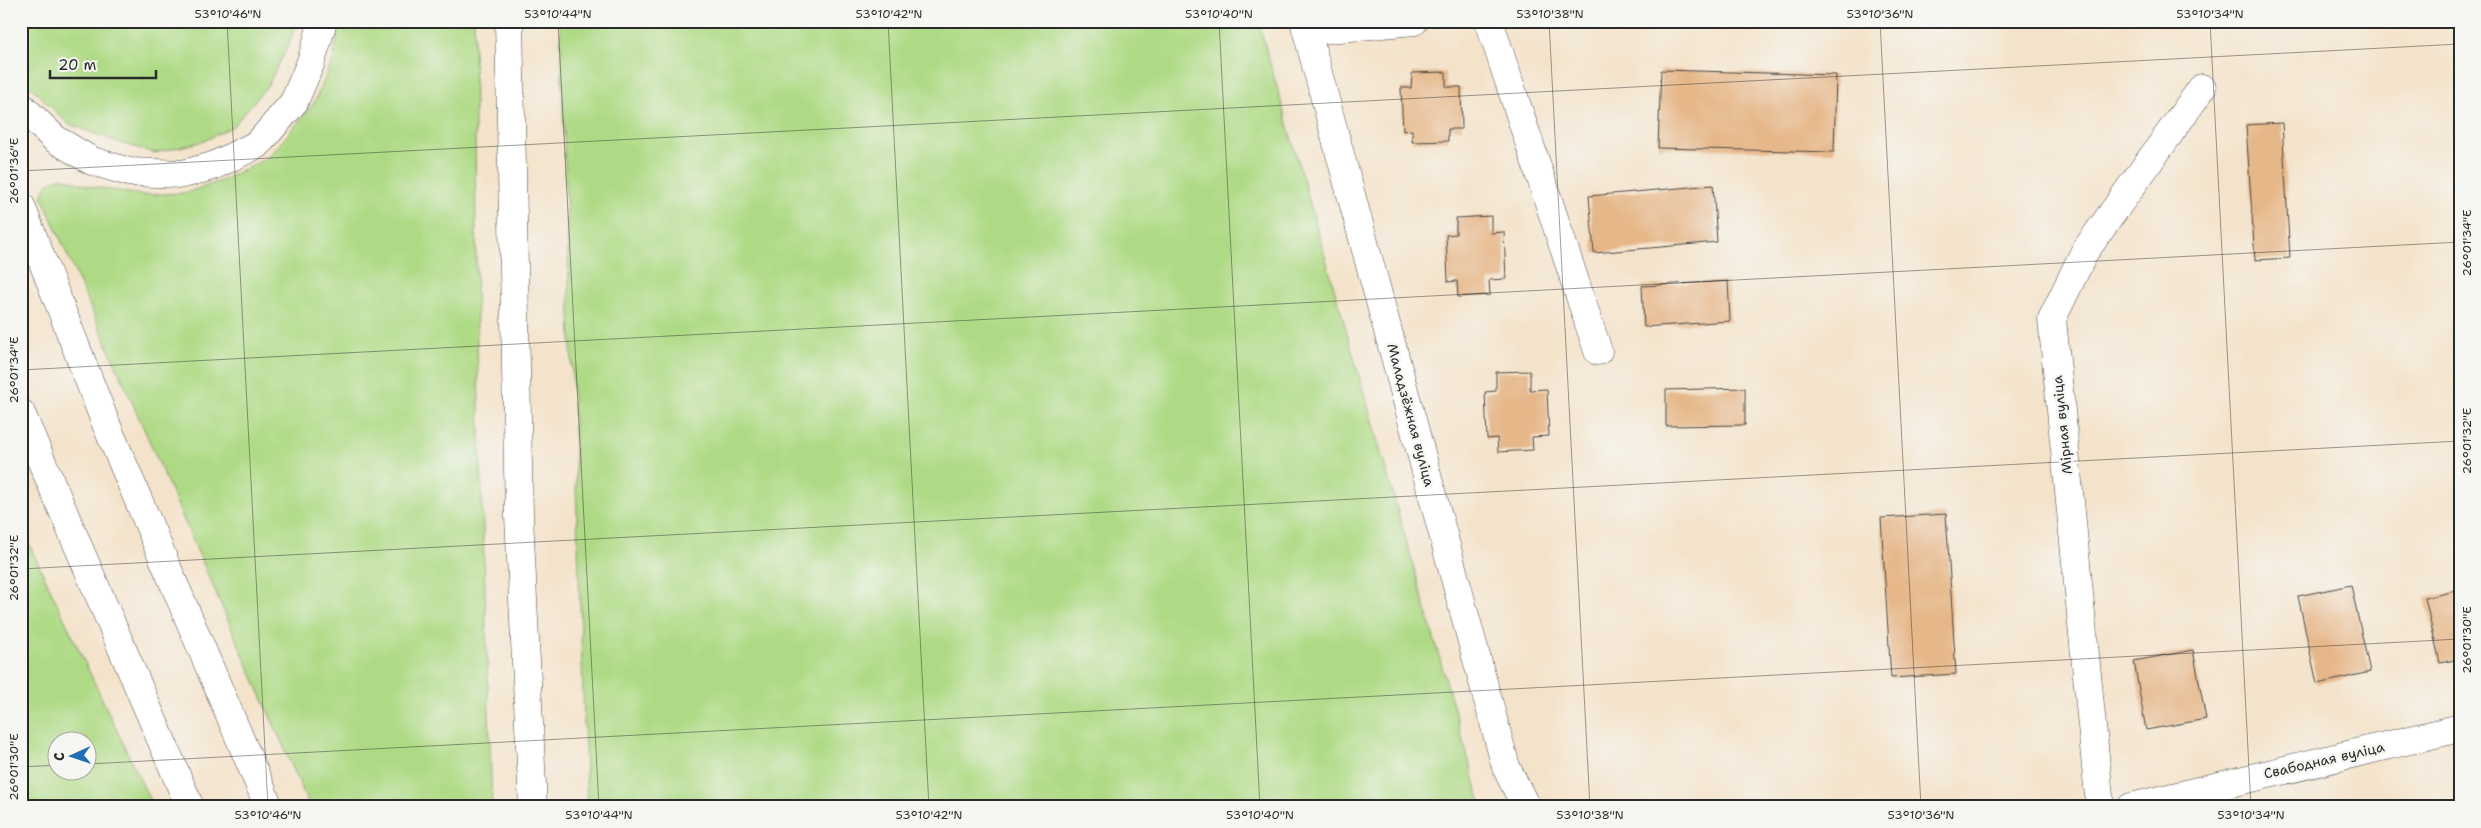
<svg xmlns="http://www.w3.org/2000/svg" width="2481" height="828" viewBox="0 0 2481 828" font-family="'Shantell Sans',sans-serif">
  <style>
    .green { fill: #afda85; stroke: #6d8258; fill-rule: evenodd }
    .building { fill: #e6b789 }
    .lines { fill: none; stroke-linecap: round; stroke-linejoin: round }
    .minor-casing { stroke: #494743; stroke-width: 29 }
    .highway-casing { stroke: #494743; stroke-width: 29 }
    .minor { stroke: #fff; stroke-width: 28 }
    .highway { stroke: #fff; stroke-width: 28 }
    .ticks { fill: none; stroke: #2b2b2b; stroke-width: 1; stroke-opacity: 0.45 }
    .labels { text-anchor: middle; stroke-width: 5; stroke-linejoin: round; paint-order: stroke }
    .street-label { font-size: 14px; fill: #2b2b2b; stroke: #f6f6f2 }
    .neatline { fill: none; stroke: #2b2b2b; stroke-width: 2 }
    .ticks-label { font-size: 12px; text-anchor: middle; fill: #2b2b2b }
  </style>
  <rect width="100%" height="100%" fill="#f6f6f2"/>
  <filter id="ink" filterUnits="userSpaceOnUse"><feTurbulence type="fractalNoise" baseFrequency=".02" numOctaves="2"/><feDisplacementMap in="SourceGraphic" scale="10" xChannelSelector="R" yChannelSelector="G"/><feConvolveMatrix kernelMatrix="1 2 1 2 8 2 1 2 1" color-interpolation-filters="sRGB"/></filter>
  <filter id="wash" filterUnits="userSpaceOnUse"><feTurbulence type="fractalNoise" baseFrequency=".0096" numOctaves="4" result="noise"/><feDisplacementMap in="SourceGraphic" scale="20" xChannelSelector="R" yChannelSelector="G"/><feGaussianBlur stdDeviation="1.12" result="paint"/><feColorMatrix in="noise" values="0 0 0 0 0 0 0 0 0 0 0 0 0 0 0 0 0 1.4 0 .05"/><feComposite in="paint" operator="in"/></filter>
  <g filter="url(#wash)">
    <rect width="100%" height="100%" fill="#f4e3cb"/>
    <path class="green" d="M 21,21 L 297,21 L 288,46 L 268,85 L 233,126 L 204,141 L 155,153 L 114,141 L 67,123 L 21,77 Z
      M 340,21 L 474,21 L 477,344 L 492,807 L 310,807 L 42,197 L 47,184 L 61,177 L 89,186 L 142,195 L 185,193 L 221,181 L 269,157 L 314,103 L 333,60 Z
      M 560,21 L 1258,21 L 1482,807 L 587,807 Z
      M 21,527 L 153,807 L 21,807 ZM 58,740 L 88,740 L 88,770 L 58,770 Z"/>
    <g id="blocks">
      <path class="building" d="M 1661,70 L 1836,75 L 1834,152 L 1658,148 Z
        M 1446,72 L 1446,87 L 1461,87 L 1462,129 L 1448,129 L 1448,141 L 1412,142 L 1412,130 L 1403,131 L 1401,88 L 1411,88 L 1412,73 Z
        M 2282,123 L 2290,258 L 2255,260 L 2246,125 Z
        M 1713,185 L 1717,242 L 1594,253 L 1589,196 Z
        M 1491,216 L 1491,233 L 1504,232 L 1506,279 L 1489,280 L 1490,295 L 1458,297 L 1457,281 L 1448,282 L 1446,235 L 1456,234 L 1456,218 Z
        M 1728,281 L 1730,321 L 1644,327 L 1642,286 Z
        M 1530,371 L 1530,390 L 1547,389 L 1549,436 L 1532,437 L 1533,450 L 1498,452 L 1497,438 L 1487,439 L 1485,392 L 1496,391 L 1496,372 Z
        M 1745,388 L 1745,425 L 1666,426 L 1666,390 Z
        M 1946,514 L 1956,674 L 1891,678 L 1881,518 Z
        M 2351,585 L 2370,672 L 2317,684 L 2298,596 Z
        M 2460,590 L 2460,659 L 2440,663 L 2425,598 Z
        M 2193,650 L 2206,719 L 2146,730 L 2134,661 Z"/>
    </g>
  </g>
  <g filter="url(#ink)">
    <use href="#blocks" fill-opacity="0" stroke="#494743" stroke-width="1"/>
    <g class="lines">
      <g class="minor-casing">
        <path id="minor" d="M 1304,21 L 1506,767 L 1526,807
          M 1489,21 L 1598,351
          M 1307,31 L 1414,21
          M 2100,807 L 2052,319 L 2085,251 L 2202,88
          M 2131,807 L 2460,728"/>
      </g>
      <g class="highway-casing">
        <path id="highway" d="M 509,21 L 519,516 L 533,807
          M 21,106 L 55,139 L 92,161 L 129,172 L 183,174 L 213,166 L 258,144 L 294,102 L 311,62 L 323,21
          M 21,206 L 106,424 L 269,807
          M 21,413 L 190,807"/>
      </g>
      <use href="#minor" class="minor"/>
      <use href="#highway" class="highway"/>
    </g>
  </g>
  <path class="ticks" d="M 227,21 L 268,807M 558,21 L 599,807M 888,21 L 929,807M 1219,21 L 1260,807M 1549,21 L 1590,807M 1880,21 L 1921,807M 2210,21 L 2251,807M 21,171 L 2460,44M 21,370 L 2460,242M 21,569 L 2460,441M 88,764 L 2460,639M 21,767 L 58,765"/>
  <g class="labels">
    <g class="street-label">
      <text transform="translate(1411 415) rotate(75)" y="5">Маладзёжная вуліца</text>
      <text transform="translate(2062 425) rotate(-96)" y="5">Мірная вуліца</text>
      <text transform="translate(2324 760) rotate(-13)" y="5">Свабодная вуліца</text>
    </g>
  </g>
  <rect width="2481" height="828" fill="none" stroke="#f6f6f2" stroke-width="55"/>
  <g transform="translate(72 756) rotate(267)"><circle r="24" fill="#f6f6f2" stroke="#a5a5a2"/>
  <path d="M0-4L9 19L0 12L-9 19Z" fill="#1f6fb2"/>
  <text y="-8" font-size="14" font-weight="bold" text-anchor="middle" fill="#2b2b2b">С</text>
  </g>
  <path d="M50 70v8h106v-8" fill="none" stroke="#2b2b2b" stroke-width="2.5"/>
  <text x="58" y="70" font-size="15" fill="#2b2b2b" stroke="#f6f6f2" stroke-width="4" paint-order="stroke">20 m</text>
  <rect x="28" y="28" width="2426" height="772" class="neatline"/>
  <g class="ticks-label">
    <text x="228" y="18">53°10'46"N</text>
    <text x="558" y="18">53°10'44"N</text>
    <text x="889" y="18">53°10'42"N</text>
    <text x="1219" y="18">53°10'40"N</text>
    <text x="1550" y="18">53°10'38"N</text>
    <text x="1880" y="18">53°10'36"N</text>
    <text x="2210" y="18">53°10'34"N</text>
    <text transform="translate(14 171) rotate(-90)" y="4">26°01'36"E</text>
    <text transform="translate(2467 243) rotate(-90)" y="4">26°01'34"E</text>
    <text transform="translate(14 370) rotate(-90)" y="4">26°01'34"E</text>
    <text transform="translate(2467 441) rotate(-90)" y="4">26°01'32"E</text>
    <text transform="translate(14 568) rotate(-90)" y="4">26°01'32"E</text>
    <text transform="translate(2467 640) rotate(-90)" y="4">26°01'30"E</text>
    <text transform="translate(14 767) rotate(-90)" y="4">26°01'30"E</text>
    <text x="268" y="819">53°10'46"N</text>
    <text x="599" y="819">53°10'44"N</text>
    <text x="929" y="819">53°10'42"N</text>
    <text x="1260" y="819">53°10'40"N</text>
    <text x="1590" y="819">53°10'38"N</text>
    <text x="1921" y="819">53°10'36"N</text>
    <text x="2251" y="819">53°10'34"N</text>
  </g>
</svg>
